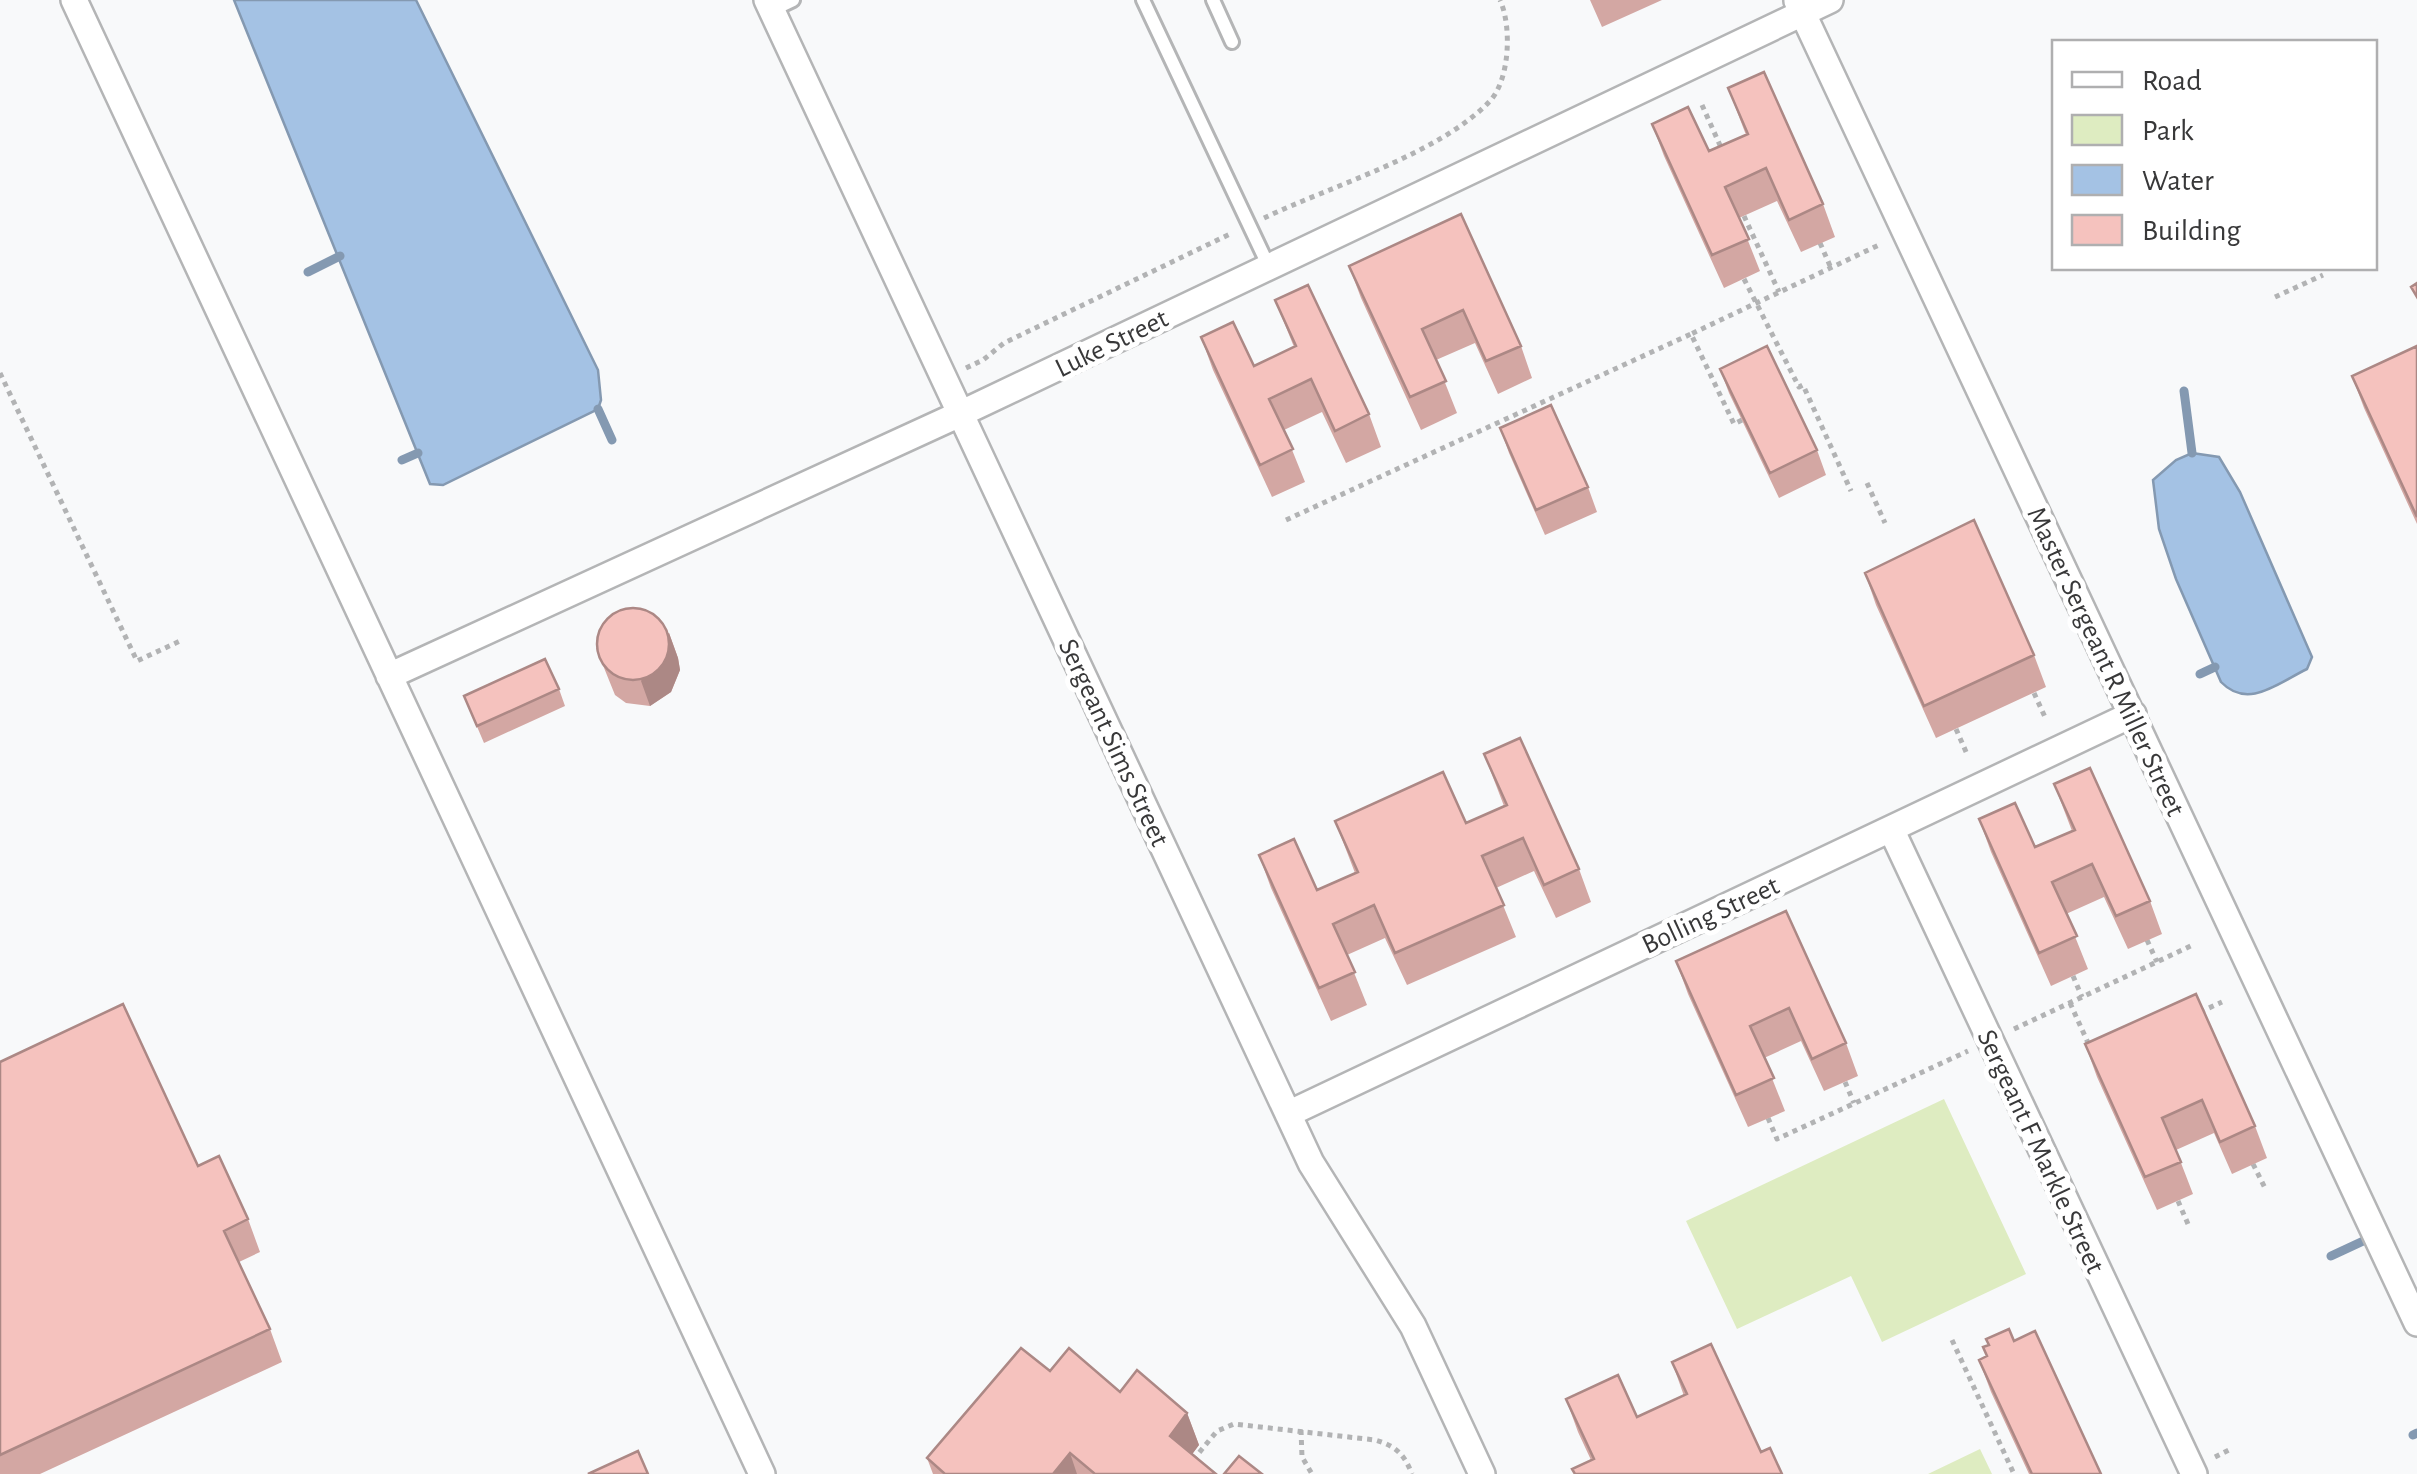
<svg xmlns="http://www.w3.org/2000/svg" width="2417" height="1474" viewBox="0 0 2417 1474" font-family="'Alegreya Sans',sans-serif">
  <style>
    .green { fill: #deecc1 }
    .water { fill: #a4c2e4; stroke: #8499b1; stroke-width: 2.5 }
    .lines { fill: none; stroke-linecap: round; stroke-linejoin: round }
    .stream { stroke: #8499b1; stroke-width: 9 }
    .service-casing { stroke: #b4b5b6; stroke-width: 18 }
    .minor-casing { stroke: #b4b5b6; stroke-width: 30 }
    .path { stroke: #b2b3b4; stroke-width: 5; stroke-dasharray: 5 5; stroke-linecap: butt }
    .service { stroke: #fff; stroke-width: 12 }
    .minor { stroke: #fff; stroke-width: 25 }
    .wall { fill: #d3a7a3 }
    .shaded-wall { fill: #ac8885 }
    .building { fill: #f5c2be; stroke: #ac8885; stroke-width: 2.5 }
    .labels { text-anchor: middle; stroke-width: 10; stroke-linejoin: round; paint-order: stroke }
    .street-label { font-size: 28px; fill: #383839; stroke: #fff }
  </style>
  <rect width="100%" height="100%" fill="#f8f9fa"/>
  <path class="green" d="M 1944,1099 L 2026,1274 L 1882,1342 L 1851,1276 L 1737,1329 L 1686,1221 Z
    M 1980,1449 L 1992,1474 L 1928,1474 Z"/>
  <path class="water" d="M 234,0 L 416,0 L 598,370 L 601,400 L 598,409 L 443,485 L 430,484 Z
    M 2192,453 L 2219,457 L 2240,492 L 2312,657 L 2307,669 C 2278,683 2248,710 2221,682 L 2176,579 L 2159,529 L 2153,480 L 2176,460 Z"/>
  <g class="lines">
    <path class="stream" d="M 308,272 L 340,256
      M 2184,391 L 2192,453
      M 598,409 L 612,440
      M 402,460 L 418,453
      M 2200,674 L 2215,667
      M 2331,1256 L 2374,1236
      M 2413,1435 L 2417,1433"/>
    <g class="service-casing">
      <path id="service" d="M 1143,0 L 1269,267
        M 1213,0 L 1232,42
        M 772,10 L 793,0"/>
    </g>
    <g class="minor-casing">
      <path id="minor" d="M 74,0 L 762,1474
        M 767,0 L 1311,1163 L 1413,1326 L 1482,1474
        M 1797,1 L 2417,1323
        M 389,676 L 962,413 L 1830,0
        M 1891,829 L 2194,1474
        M 1288,1114 L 2133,714"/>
    </g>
    <path class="path" d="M 1702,105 L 1723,152
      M 1744,216 L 1779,292
      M 1264,218 C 1331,186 1439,154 1489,102 C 1510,81 1512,26 1500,0
      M 1820,243 L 1831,268
      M 2262,268 L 2263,268
      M 1744,279 L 1799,387 L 1803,385 L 1851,491
      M 2275,297 L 2323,275
      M 966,368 L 983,360 L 1004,343 L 1232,233
      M 0,373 L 137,661 L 180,641
      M 1742,420 L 1734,424 L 1691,334 L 1881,244
      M 1867,483 L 1885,523
      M 1286,520 L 1691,334
      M 2034,693 L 2045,717
      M 1956,729 L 1967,754
      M 2147,940 L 2157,962
      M 2073,976 L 2082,997
      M 2070,1003 L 2089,1045
      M 2200,1012 L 2222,1002
      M 2014,1029 L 2195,944
      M 1845,1082 L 1854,1103
      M 1768,1118 L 1777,1139 L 1968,1051
      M 2253,1164 L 2265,1188
      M 2178,1201 L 2188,1224
      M 1952,1340 L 2014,1474
      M 1301,1430 L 1302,1457 L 1312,1474
      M 2215,1457 L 2229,1450
      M 1193,1460 L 1217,1431 L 1234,1424 L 1375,1440 C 1396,1446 1404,1454 1412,1474"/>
    <use href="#service" class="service"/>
    <use href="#minor" class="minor"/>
  </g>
  <path class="wall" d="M 1590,0 L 1662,0 L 1602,27 Z
    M 1728,88 L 1823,204 L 1835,237 L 1801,252 L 1777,201 L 1739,218 L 1760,271 L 1724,288 L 1664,156 L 1652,124 L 1709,151 L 1746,135 Z
    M 1461,214 L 1521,346 L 1532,378 L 1498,394 L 1475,343 L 1436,360 L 1457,413 L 1421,430 L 1361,298 L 1349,266 Z
    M 1275,300 L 1369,414 L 1381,447 L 1346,463 L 1322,412 L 1284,430 L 1305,482 L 1272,497 L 1213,370 L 1201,337 L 1254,366 L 1294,347 Z
    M 2417,346 L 2417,524 L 2364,408 L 2352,376 Z
    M 1720,369 L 1817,450 L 1826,475 L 1779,498 L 1729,393 Z
    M 1500,428 L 1588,487 L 1597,512 L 1545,535 L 1509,453 Z
    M 1865,573 L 2034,655 L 2046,687 L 1936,738 L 1876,605 Z
    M 669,633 L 678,658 L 680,670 L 671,692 L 650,706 L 626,703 L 615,695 L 596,648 Z
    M 559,689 L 565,706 L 484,743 L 464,696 Z
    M 1484,754 L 1579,869 L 1591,902 L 1556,918 L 1534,871 L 1496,888 L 1516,937 L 1407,985 L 1385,938 L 1347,955 L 1367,1005 L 1331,1021 L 1271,888 L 1259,855 L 1317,890 L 1355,873 L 1335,821 L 1466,823 L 1504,806 Z
    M 2054,784 L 2150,901 L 2162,934 L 2128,949 L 2104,897 L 2066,914 L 2088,969 L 2051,986 L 1991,852 L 1979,819 L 2035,847 L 2072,831 Z
    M 1786,911 L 1846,1043 L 1858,1076 L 1824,1091 L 1801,1041 L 1764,1058 L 1785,1111 L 1748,1127 L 1688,994 L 1676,961 Z
    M 2085,1044 L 2255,1126 L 2267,1158 L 2232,1174 L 2214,1133 L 2176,1150 L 2193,1194 L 2157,1210 L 2097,1077 Z
    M 0,1062 L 198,1166 L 248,1219 L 260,1252 L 239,1262 L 270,1329 L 282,1362 L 40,1474 L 0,1474 Z
    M 2014,1341 L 2101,1474 L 2029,1474 L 1991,1392 L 1979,1360 Z
    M 1672,1362 L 1761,1452 L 1782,1474 L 1591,1460 L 1578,1432 L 1566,1399 L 1637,1417 L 1684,1396 Z
    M 1050,1371 L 1187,1413 L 1199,1445 L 1192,1454 L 1216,1474 L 933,1474 L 927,1458 Z"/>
  <path class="shaded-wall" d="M 669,633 L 678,658 L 680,670 L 671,692 L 650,706 L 641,681 Z
    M 1187,1413 L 1199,1445 L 1182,1468 L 1170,1436 Z
    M 1070,1453 L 1077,1474 L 1053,1474 Z"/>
  <path class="building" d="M 1764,72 L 1823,204 L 1789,220 L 1766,168 L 1725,187 L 1749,239 L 1712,255 L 1652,124 L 1688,107 L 1709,151 L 1748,134 L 1728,88 Z
    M 1461,214 L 1521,346 L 1486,361 L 1463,310 L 1422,329 L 1446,381 L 1410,397 L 1349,266 Z
    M 2417,283 L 2417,297 L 2411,287 Z
    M 1308,285 L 1369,414 L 1335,431 L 1311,379 L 1269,399 L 1293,449 L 1260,465 L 1201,337 L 1233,322 L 1254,366 L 1296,346 L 1275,300 Z
    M 1767,346 L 1817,450 L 1770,473 L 1720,369 Z
    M 2417,346 L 2417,517 L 2352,376 Z
    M 1551,405 L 1588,487 L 1536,510 L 1500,428 Z
    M 1974,520 L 2034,655 L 1924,706 L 1865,573 Z
    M597 644a36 36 0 1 1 72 0a36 36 0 1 1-72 0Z
    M 545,659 L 559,689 L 477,726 L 464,696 Z
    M 1520,738 L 1579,869 L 1544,885 L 1523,838 L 1482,856 L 1504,905 L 1395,953 L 1374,905 L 1333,924 L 1355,972 L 1319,988 L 1259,855 L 1294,839 L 1317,890 L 1358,872 L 1335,821 L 1443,772 L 1466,823 L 1507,805 L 1484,754 Z
    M 2090,768 L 2150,901 L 2116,916 L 2092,864 L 2052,882 L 2077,936 L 2039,953 L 1979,819 L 2015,803 L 2035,847 L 2075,830 L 2054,784 Z
    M 1786,911 L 1846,1043 L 1812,1059 L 1789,1008 L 1750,1026 L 1774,1078 L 1736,1095 L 1676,961 Z
    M 2196,994 L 2255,1126 L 2220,1142 L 2202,1100 L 2162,1118 L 2181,1162 L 2145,1177 L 2085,1044 Z
    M 123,1004 L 198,1166 L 219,1156 L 248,1219 L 224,1231 L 270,1329 L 0,1455 L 0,1062 Z
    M 2009,1329 L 2014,1341 L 2035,1331 L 2101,1474 L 2032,1474 L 1979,1360 L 1987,1356 L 1983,1347 L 1989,1345 L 1986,1339 Z
    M 1711,1344 L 1761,1452 L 1770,1448 L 1782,1474 L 1575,1474 L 1572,1469 L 1594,1459 L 1566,1399 L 1618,1375 L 1637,1417 L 1687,1394 L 1672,1362 Z
    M 1021,1348 L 1050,1371 L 1069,1348 L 1120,1392 L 1137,1370 L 1187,1413 L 1170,1436 L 1216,1474 L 1095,1474 L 1070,1453 L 1053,1474 L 945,1474 L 927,1458 Z
    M 638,1451 L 648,1474 L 588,1474 Z
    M 1239,1456 L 1262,1474 L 1224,1474 Z"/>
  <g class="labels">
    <g class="street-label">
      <text transform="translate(1111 342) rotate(-26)" y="10">Luke Street</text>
      <text transform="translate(2107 661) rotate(65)" y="10">Master Sergeant R Miller Street</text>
      <text transform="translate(1115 742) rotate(65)" y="10">Sergeant Sims Street</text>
      <text transform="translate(1710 914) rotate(-25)" y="10">Bolling Street</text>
      <text transform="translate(2042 1151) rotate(65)" y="10">Sergeant F Markle Street</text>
    </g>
  </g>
  <rect x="2052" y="40" width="325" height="230" fill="#ffffff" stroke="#afafb0" stroke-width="2.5"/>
  <rect x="2072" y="72" width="50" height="15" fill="#ffffff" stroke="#afafb0" stroke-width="2.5"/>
  <text x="2142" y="90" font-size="30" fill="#383839">Road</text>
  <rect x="2072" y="115" width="50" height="30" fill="#deecc1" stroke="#afafb0" stroke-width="2.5"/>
  <text x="2142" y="140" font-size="30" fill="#383839">Park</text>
  <rect x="2072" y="165" width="50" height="30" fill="#a4c2e4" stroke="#afafb0" stroke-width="2.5"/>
  <text x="2142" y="190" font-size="30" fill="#383839">Water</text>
  <rect x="2072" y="215" width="50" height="30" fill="#f5c2be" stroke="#afafb0" stroke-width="2.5"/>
  <text x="2142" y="240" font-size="30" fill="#383839">Building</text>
</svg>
